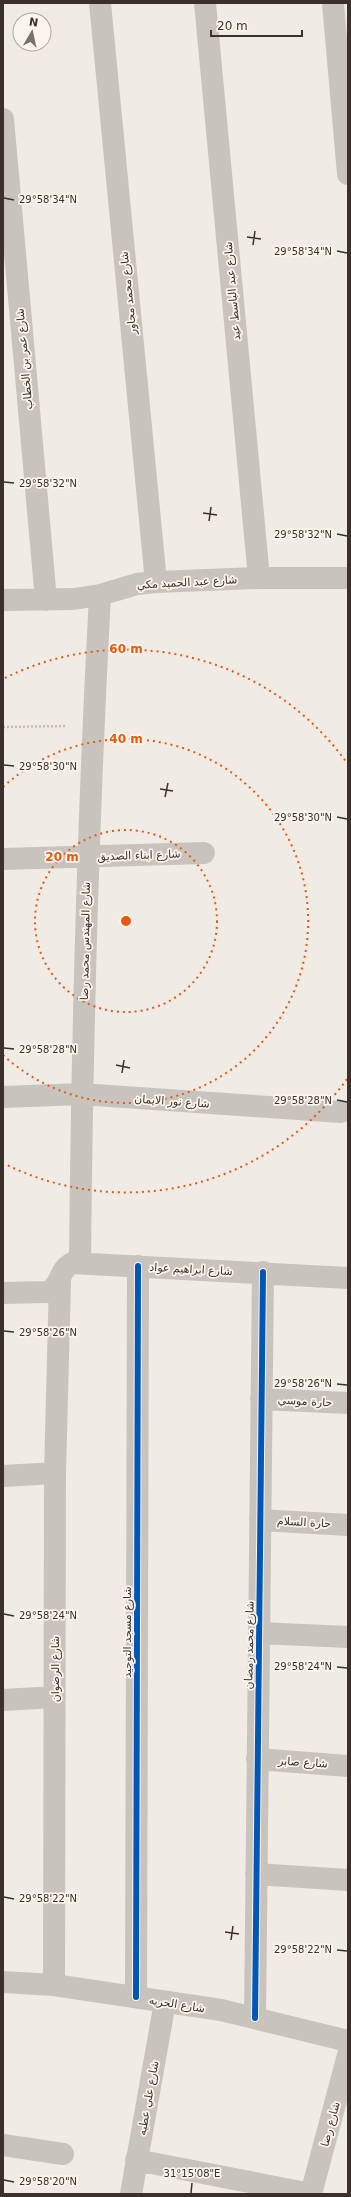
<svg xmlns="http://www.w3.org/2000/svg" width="351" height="2197" viewBox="0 0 351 2197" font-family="'DejaVu Sans',Vazirmatn,sans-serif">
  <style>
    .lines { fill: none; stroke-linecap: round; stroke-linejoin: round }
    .path { stroke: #c2bbb6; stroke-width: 2.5; stroke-dasharray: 2 2; stroke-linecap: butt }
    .minor { stroke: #c9c3be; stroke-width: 22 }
    .cycleway-casing { stroke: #fbf5ee; stroke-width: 8 }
    .cycleway { stroke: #0057b8; stroke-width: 6 }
    .ticks { fill: none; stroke: #3b302b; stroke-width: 1.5 }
    .ring { fill: none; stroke: #e8590c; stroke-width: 2; stroke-dasharray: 2 4 }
    .labels { text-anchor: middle; stroke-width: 3.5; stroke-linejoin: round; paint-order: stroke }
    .street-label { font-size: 11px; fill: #3b302b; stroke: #fbf5ee }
    .ticks-label { font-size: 10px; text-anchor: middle; fill: #3b302b; stroke: #fbf5ee; stroke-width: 3.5; stroke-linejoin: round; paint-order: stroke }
    .centre { fill: #e8590c; stroke: #fbf5ee; stroke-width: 2 }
    .ring-label { font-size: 12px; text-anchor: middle; font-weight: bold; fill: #e8590c; stroke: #fbf5ee; stroke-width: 3.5; stroke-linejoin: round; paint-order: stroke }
  </style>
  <rect width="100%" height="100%" fill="#f0ebe5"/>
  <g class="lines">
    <path class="path" d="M 3,727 L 67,726"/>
    <path class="minor" d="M 100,3 L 156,582
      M 205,3 L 259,578
      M 333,3 L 348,174
      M 3,119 L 46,600
      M 3,600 L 74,599 L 100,595 L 137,584 L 156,582 L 259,578 L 348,578
      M 3,859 L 204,853
      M 3,1097 L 81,1094 L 341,1112
      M 80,1262 C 82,1040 88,818 100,595
      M 3,1293 L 47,1292 C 62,1286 58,1270 72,1263 L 348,1278
      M 261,1399 L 348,1403
      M 3,1476 L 55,1473
      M 260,1520 L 348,1525
      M 259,1633 L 348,1637
      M 3,1700 L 55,1697
      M 257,1759 L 348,1766
      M 256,1874 L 348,1880
      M 3,1982 L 54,1985 L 221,2010 L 348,2041
      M 54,1985 L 55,1473 L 60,1281
      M 136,1997 L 138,1266
      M 255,2018 L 263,1272
      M 3,2145 L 63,2154
      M 136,2160 L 311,2194
      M 131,2194 L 165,2002
      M 311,2194 L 348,2055"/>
    <g class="cycleway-casing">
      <path id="cycleway" d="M 136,1997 L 138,1266
        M 255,2018 L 263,1272"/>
    </g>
    <use href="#cycleway" class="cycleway"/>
  </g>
  <path class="ticks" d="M 4,198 L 14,200M 247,237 L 261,239M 253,245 L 255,231M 337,251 L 347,253M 4,482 L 14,483M 203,513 L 217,515M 209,521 L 211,507M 337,534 L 347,536M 4,765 L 14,766M 160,789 L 173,791M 165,797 L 168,783M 337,817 L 347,819M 4,1048 L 14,1049M 116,1065 L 130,1068M 122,1073 L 124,1060M 337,1100 L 347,1102M 4,1331 L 14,1332M 337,1384 L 347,1385M 4,1614 L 14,1616M 337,1667 L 347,1668M 4,1897 L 14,1899M 225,1932 L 239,1934M 231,1940 L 233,1926M 337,1950 L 347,1951M 4,2180 L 14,2182M 191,2193 L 192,2183"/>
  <g class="ring">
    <circle cx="126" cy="921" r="91"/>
    <path d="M3 787A182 182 0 1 1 3 1055"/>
    <path d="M347 1079A272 272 0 0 1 5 1164M5 678A272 272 0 0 1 347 763"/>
  </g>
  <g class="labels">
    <g class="street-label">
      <text transform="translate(232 291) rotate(-95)" y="4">شارع عبد الباسط عيد</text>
      <text transform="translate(128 293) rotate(-96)" y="4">شارع محمد مجاور</text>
      <text transform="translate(24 359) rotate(-95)" y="4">شارع عمر بن الخطاب</text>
      <text transform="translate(187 582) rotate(-3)" y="4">شارع عبد الحميد مكي</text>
      <text transform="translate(139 855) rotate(-2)" y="4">شارع ابناء الصديق</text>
      <text transform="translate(85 941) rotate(-89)" y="4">شارع المهندس محمد رضا</text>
      <text transform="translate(172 1101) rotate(4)" y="4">شارع نور الايمان</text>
      <text transform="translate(191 1269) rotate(3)" y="4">شارع ابراهيم عواد</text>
      <text transform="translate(305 1401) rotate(3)" y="4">حارة موسي</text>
      <text transform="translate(304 1522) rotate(3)" y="4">حارة السلام</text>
      <text transform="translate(127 1632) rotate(-90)" y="4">شارع مسجد التوحيد</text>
      <text transform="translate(249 1645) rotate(-89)" y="4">شارع محمد رمضان</text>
      <text transform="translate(55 1669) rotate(-90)" y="4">شارع الرضوان</text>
      <text transform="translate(303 1762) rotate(4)" y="4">شارع صابر</text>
      <text transform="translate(177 2004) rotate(9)" y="4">شارع الحريه</text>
      <text transform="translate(148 2098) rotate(-80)" y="4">شارع علي عطيه</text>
      <text transform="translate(330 2124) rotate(-75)" y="4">شارع رضا</text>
    </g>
  </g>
  <g class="ticks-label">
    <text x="48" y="203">29°58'34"N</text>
    <text x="303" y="255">29°58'34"N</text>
    <text x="48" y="487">29°58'32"N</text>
    <text x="303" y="538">29°58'32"N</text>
    <text x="48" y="770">29°58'30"N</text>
    <text x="303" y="821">29°58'30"N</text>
    <text x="48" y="1053">29°58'28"N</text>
    <text x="303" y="1104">29°58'28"N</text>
    <text x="48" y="1336">29°58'26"N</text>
    <text x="303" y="1387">29°58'26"N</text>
    <text x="48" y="1619">29°58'24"N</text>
    <text x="303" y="1670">29°58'24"N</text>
    <text x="48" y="1902">29°58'22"N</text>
    <text x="303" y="1953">29°58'22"N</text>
    <text x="192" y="2177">31°15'08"E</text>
    <text x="48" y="2185">29°58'20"N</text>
  </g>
  <circle cx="126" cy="921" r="6" class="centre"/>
  <g class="ring-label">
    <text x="126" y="653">60 m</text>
    <text x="126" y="743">40 m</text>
    <text x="62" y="861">20 m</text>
  </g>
  <rect width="351" height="2197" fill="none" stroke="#3b302b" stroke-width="8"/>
  <g transform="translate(32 32) rotate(9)"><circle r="19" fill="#fbf5ee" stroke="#aea6a0"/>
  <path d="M0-3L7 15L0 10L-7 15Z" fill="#7a716c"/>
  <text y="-6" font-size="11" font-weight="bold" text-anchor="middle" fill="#3b302b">N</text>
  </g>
  <path d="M211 30v6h91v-6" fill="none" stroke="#3b302b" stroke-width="2"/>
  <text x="217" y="30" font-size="12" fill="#3b302b" stroke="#fbf5ee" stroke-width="3" paint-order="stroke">20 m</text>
</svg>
